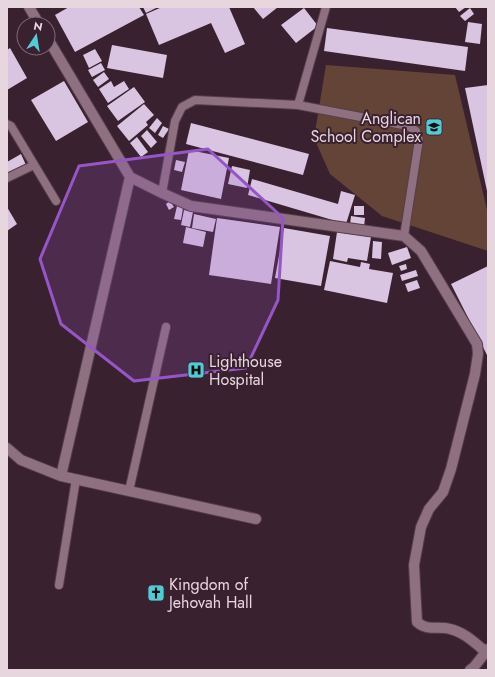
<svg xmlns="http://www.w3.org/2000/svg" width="495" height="677" viewBox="0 0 495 677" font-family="Jost,sans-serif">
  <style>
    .green { fill: #644437 }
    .building { fill: #d9c4e1 }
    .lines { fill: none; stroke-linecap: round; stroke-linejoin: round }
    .service-casing { stroke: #543e4b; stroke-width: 10 }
    .minor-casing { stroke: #543e4b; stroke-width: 12 }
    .service { stroke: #8f7080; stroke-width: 8 }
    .minor { stroke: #8f7080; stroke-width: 10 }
    .marked { fill: #9656c7; fill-opacity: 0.2; stroke: #9656c7; stroke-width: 3; stroke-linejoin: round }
    .labels { text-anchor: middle; stroke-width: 4; stroke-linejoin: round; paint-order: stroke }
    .poi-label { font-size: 16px; fill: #e8d6df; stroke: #3a212f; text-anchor: start }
  </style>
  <rect width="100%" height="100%" fill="#3a212f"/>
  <path class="green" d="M 326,65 L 455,75 L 488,214 L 488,251 L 382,216 L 330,174 L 314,138 Z"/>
  <path class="building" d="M 69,7 L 139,7 L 144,15 L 75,52 L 55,15 Z
    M 143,7 L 158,7 L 146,13 Z
    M 162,7 L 229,7 L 245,44 L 225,53 L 211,23 L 159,45 L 146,14 Z
    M 253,7 L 278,7 L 263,19 Z
    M 455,7 L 466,7 L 459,12 Z
    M 304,8 L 318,26 L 296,43 L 281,25 Z
    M 470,8 L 474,14 L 465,21 L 460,16 Z
    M 468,22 L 482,24 L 480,44 L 465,42 Z
    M 327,28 L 468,47 L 465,71 L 324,51 Z
    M 112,45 L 167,55 L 163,78 L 107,68 Z
    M 10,48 L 27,78 L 7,90 L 7,50 Z
    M 95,49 L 102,61 L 89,68 L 83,55 Z
    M 101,63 L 105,70 L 92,77 L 88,70 Z
    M 104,72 L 109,79 L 98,87 L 93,80 Z
    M 64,81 L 88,122 L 56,141 L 31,100 Z
    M 111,81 L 114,87 L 124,81 L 129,89 L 108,103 L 99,89 Z
    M 488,85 L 488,191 L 487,191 L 465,88 Z
    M 134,87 L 145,102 L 118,121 L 107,106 Z
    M 144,104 L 154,115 L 146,122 L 148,125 L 129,141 L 117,126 Z
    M 157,118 L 162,123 L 155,133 L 149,128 Z
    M 191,123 L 309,154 L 303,175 L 186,144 Z
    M 163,126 L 169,129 L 163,138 L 158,135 Z
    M 147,130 L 157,142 L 151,148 L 141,136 Z
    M 137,137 L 148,152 L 141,157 L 130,143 Z
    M 189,150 L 229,158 L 221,199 L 181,190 Z
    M 21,154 L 26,165 L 7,175 L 7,162 Z
    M 176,160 L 185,162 L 182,172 L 174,170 Z
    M 232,166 L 250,170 L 247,188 L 228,184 Z
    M 252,179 L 338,204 L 341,191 L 355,195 L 346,224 L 248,195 Z
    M 170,201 L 174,207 L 169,210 L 166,204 Z
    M 177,206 L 183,208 L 181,220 L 174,219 Z
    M 354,206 L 364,206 L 364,215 L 354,215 Z
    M 7,207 L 17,224 L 7,231 Z
    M 184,210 L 193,212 L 190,227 L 181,225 Z
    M 194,214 L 216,219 L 213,232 L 192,228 Z
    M 351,216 L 365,218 L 364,227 L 350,225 Z
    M 217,218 L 280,227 L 271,284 L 209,275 Z
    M 186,227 L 206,232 L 203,247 L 183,243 Z
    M 284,228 L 330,236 L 321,286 L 275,278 Z
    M 337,232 L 371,237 L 367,261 L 348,258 L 347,262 L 333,259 Z
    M 373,241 L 382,242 L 381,259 L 372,258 Z
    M 407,247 L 411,258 L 392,265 L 388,253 Z
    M 330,261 L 360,267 L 361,262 L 370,264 L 369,269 L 393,273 L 387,303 L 324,290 Z
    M 406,264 L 407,269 L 401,271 L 399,266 Z
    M 488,266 L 488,357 L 451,284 Z
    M 416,270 L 418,276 L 402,281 L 400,275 Z
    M 417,280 L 420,288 L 408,292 L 405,284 Z"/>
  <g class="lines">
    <g class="service-casing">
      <path id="service" d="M 298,105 L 408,126 L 416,131 L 419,140 L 404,236
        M 7,124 L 11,126 L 56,201
        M 7,178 L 34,165
        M 162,193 L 175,121 L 182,107 L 195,100 L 298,105 L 326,7
        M 129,491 L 166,327
        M 59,585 L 76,479"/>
    </g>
    <g class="minor-casing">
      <path id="minor" d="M 29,7 L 39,24
        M 48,39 L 130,177 L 61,476
        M 130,177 L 162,193 L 191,206 L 404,236 L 421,251 L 477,344 L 478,354 L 475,374 L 451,469 L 443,492 L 429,509 L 421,527 L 414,565 L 417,622 C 427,631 438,626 450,629 C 464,632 475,643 486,652
        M 7,448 L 21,460 L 61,476 L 256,519
        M 470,670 L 474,667 L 488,649"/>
    </g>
    <use href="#service" class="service"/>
    <use href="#minor" class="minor"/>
  </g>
  <path class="marked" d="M 208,149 L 283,218 L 278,300 L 246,368 L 134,381 L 61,324 L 40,259 L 79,166 Z"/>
  <defs>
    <g id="school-square" transform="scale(0.9)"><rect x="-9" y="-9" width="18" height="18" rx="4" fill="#51ccd4" stroke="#3a212f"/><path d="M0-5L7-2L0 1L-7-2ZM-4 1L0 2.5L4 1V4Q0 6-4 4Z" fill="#111"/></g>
    <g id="hospital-square" transform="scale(0.9)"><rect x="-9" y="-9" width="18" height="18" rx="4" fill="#51ccd4" stroke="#3a212f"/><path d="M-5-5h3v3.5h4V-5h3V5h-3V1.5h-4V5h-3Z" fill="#111"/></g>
    <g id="church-square" transform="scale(0.9)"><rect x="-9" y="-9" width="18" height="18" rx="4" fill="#51ccd4" stroke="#3a212f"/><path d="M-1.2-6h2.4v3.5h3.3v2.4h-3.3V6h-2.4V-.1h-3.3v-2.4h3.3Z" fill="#111"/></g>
  </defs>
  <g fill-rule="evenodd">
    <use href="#school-square" x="434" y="127"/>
    <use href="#hospital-square" x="196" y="370"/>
    <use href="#church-square" x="156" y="593"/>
  </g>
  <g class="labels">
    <g class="poi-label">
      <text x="421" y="124" text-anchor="end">Anglican<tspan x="421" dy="18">School Complex</tspan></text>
      <text x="209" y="367">Lighthouse<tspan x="209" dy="18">Hospital</tspan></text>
      <text x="169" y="590">Kingdom of<tspan x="169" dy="18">Jehovah Hall</tspan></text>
    </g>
  </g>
  <rect width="495" height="677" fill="none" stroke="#e8d6df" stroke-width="16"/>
  <g transform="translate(36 36) rotate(12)"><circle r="19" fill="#3a212f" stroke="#806975"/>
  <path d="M0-3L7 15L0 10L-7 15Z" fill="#51ccd4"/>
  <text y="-6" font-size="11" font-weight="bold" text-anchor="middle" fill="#e8d6df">N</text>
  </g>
</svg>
